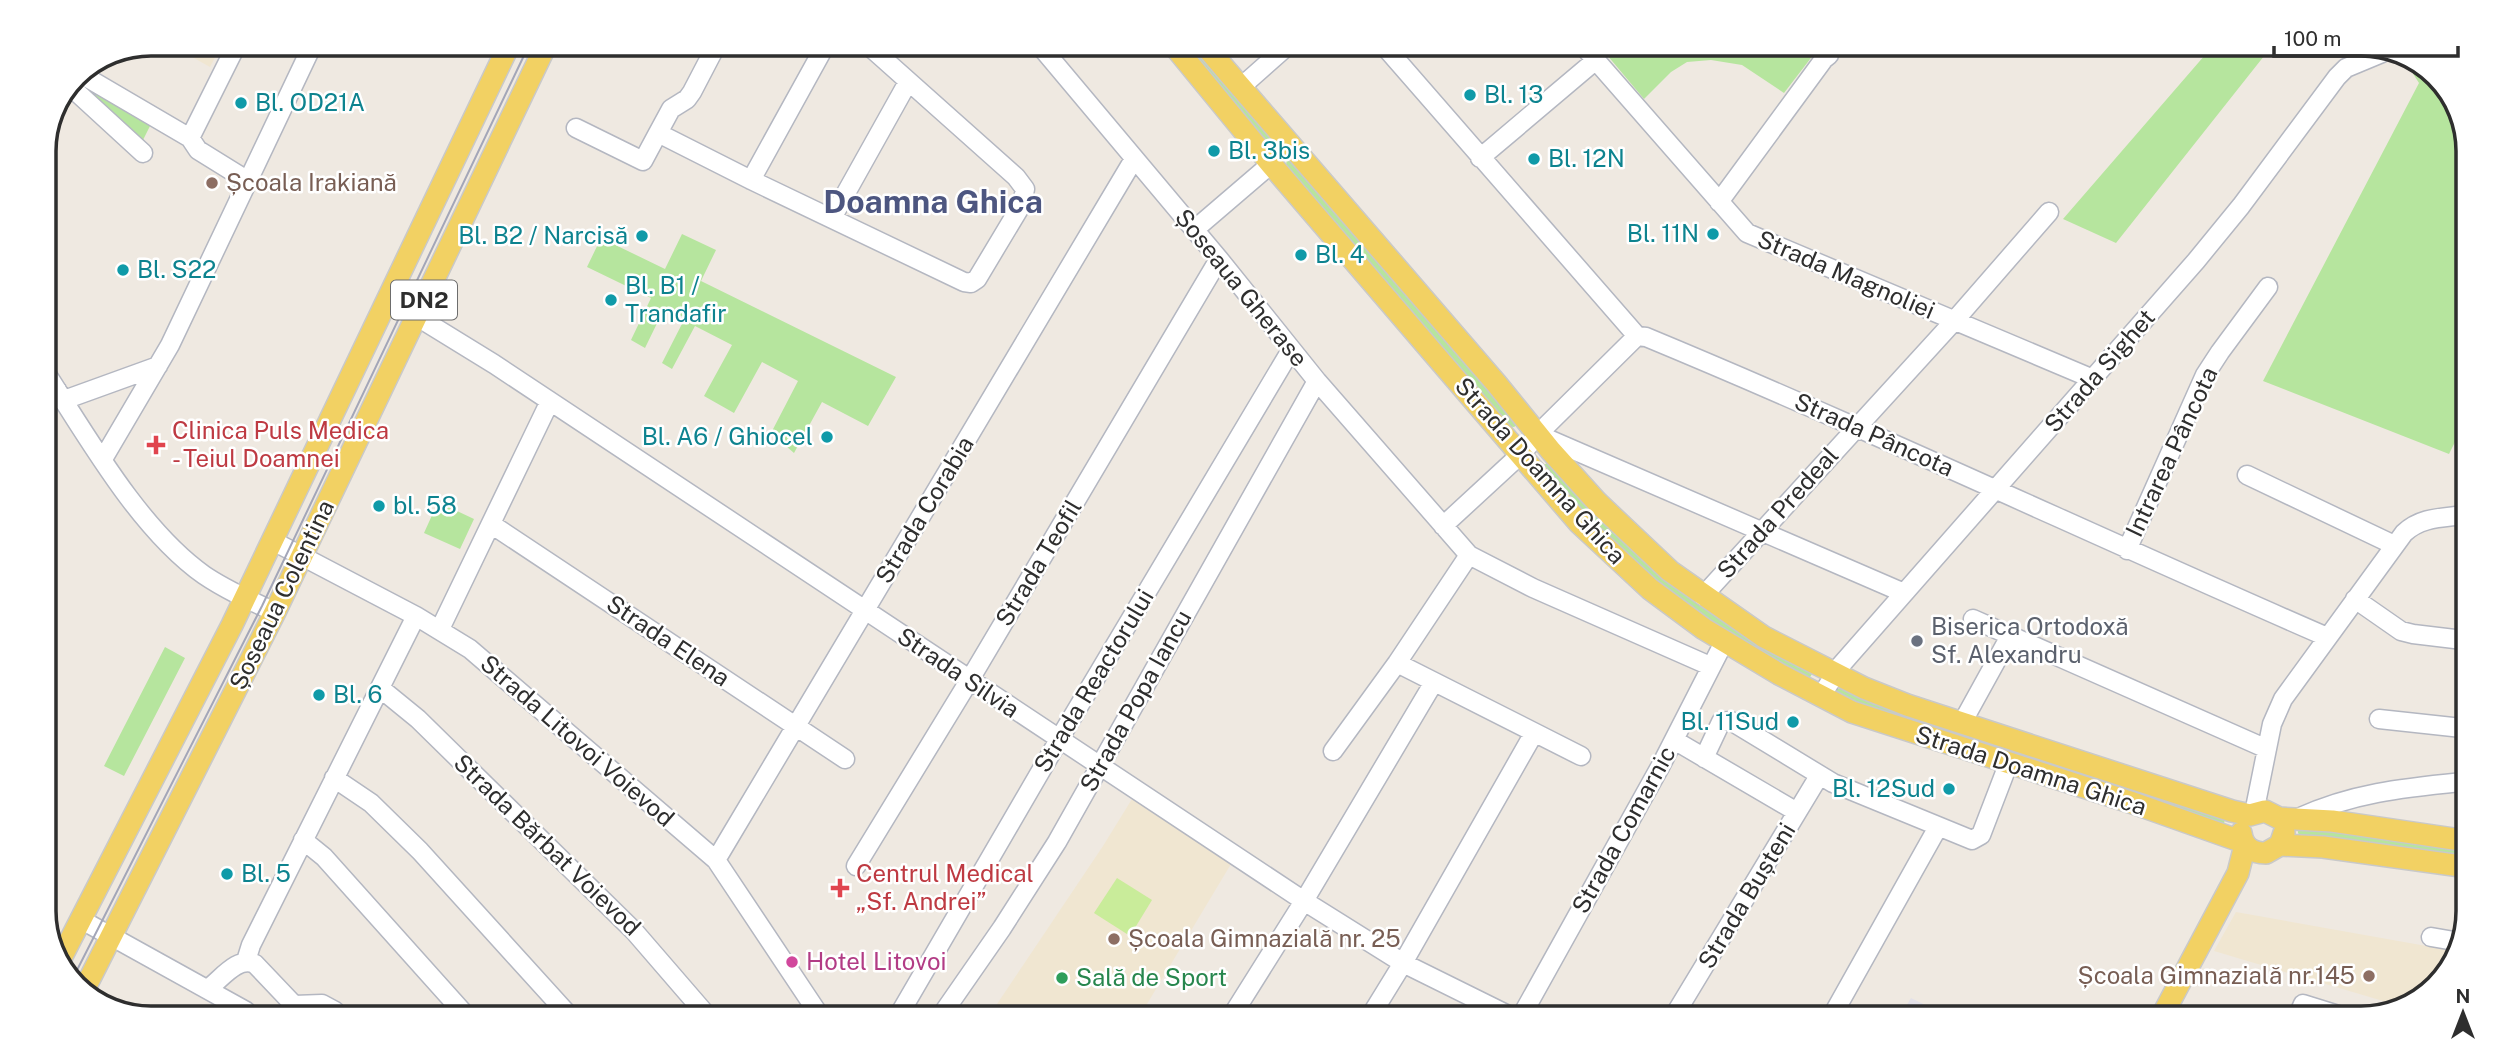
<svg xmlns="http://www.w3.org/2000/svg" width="2512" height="1062" viewBox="0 0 2512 1062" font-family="'Public Sans',sans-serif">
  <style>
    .industrial { fill: #e3e1e8 }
    .education { fill: #f0e6d1 }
    .green { fill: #b6e59e }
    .pitch { fill: #c9ec9a }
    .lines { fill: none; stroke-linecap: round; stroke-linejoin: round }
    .minor-casing { stroke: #b4b7c1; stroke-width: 21 }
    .major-casing { stroke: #c9c9c9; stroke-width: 24 }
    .minor { stroke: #fff; stroke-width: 18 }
    .major { stroke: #f2d163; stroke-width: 21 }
    .tram { stroke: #a3a6b8; stroke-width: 2 }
    .culture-dot { fill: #0f9aa8; stroke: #fff; stroke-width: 2.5 }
    .education-dot { fill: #8d6e63; stroke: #fff; stroke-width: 2.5 }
    .health-dot { fill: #e0444e; stroke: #fff; stroke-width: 2.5 }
    .worship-dot { fill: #6b7280; stroke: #fff; stroke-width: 2.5 }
    .hotel-dot { fill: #d1479c; stroke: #fff; stroke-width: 2.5 }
    .leisure-dot { fill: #2e9e5b; stroke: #fff; stroke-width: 2.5 }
    .labels { text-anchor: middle; stroke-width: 5; stroke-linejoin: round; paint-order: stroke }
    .shield { fill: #fff; stroke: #6d6d6d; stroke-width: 2 }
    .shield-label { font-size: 23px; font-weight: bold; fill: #2e2e2e }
    .culture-label { font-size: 24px; fill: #0d838f; stroke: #fff; text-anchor: start }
    .education-label { font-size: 24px; fill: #785e54; stroke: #fff; text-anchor: start }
    .street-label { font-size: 24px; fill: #2e2e2e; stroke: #fff }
    .health-label { font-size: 24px; fill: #be3a42; stroke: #fff; text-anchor: start }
    .worship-label { font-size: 24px; fill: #5b616d; stroke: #fff; text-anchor: start }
    .hotel-label { font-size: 24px; fill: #b23c85; stroke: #fff; text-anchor: start }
    .leisure-label { font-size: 24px; fill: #27864d; stroke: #fff; text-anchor: start }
    .district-label { font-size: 32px; font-weight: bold; fill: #4d5680; stroke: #fff }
    .rim { fill: none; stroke: #2e2e2e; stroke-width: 3.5 }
  </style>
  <rect width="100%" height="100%" fill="#efe9e1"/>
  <path class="industrial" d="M 1911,998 L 1950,1017 L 1900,1017 Z"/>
  <path class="education" d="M 169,44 L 222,44 L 210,67 Z
    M 1132,799 L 1231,864 L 1141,1014 L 991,1013 L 1103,846 Z
    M 2236,912 L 2460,952 L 2421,1000 L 2400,1006 L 2214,951 Z"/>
  <path class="green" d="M 1185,47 L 1198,47 L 1275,139 L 1266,141 Z
    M 1602,49 L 1817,50 L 1784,93 L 1742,65 L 1711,60 L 1687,62 L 1671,72 L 1644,99 Z
    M 2197,51 L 2268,51 L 2116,243 L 2063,219 L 2205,55 Z
    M 2399,52 L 2446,86 L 2468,144 L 2465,422 L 2449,454 L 2263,381 L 2419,83 Z
    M 75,76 L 152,122 L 142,142 L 72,82 Z
    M 1293,157 L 1518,424 L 1514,427 L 1507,426 L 1286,166 L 1287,158 Z
    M 682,234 L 716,250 L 701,281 L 896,377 L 868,426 L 822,402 L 794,453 L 771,433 L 798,381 L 762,362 L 734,413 L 704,396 L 732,345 L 695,326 L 672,369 L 662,363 L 685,318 L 665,307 L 645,348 L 631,340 L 651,298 L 587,267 L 601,238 L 665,269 Z
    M 1548,462 L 1554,463 L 1606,525 L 1631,547 L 1808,670 L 1812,674 L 1809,679 L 1803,680 L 1676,600 L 1591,526 L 1543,466 Z
    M 438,502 L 474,519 L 460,549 L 424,533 Z
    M 165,647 L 185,658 L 124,776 L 104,766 Z
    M 1843,688 L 2127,784 L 2126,790 L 1864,710 L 1834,694 L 1837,689 Z
    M 2149,792 L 2225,818 L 2224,824 L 2219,825 L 2147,798 Z
    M 2298,827 L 2461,846 L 2461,858 L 2301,837 L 2298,833 Z"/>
  <path class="pitch" d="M 1117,878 L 1152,900 L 1130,936 L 1094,913 Z"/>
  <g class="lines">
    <g class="minor-casing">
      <path id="minor" d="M 237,44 L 190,138 L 198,150 L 248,181
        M 1041,47 L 1219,259 L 1317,381 L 1469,555 L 1533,588 L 1710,666
        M 1386,48 L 1637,336 L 1646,337 C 1875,432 2099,538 2327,637
        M 1586,49 L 1747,233 L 2093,379
        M 79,73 L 190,138
        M 70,86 L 143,153
        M 1241,87 L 1285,48
        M 576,128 L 643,161 L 658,133 L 751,180 L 964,282 L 971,283 L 977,279 L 1022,204 L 1025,189 L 1016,177 L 869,46
        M 658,133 L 671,109 L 687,99 L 692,92 L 716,46
        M 1480,158 L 1596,60
        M 751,180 L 825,46
        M 1719,202 L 1824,59 L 1829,55
        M 832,218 L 908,82
        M 1194,230 L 1271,164
        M 416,316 L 494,364 L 1304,901 L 1403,963 L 1508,1015
        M 44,370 C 87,436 139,529 204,575 C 226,590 251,601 275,612
        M 64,400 L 158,366
        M 44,411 L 57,390
        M 1539,435 L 1904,593
        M 103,459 L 170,345 L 313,44
        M 2247,475 L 2394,545
        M 491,524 L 845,759
        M 1443,526 L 1521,454 L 1547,425 L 1637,336
        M 273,541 L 416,616 L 470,649 L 716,860 L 818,1013
        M 2127,550 L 2205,375 L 2220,352 L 2268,287
        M 1703,596 L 1955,320 L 2049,212
        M 2355,599 L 2401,631 L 2413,634 L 2463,640
        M 1973,619 L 2267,749
        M 440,629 L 550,401
        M 1397,663 L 1581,756
        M 380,688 L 418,719 L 634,931 L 704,1012
        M 1821,696 L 1841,665 L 2196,261 L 2241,206 L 2337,77 L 2346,68 L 2382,53
        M 2379,719 L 2462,728
        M 1962,723 L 2010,636
        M 1674,740 L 1797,812
        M 1333,751 L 1397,663 L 1469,555
        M 1704,758 L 1721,722 L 1731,721 L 1833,783 L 1972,840 L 1981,835 L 2009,762
        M 334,778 L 371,803 L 420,851 L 566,1012
        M 2254,813 L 2272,724 L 2283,699 L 2404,533 C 2421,517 2442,518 2464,515
        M 2298,818 C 2352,793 2403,788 2462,782
        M 303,840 L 324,857 L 462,1011
        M 716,860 L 1134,159
        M 856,866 L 969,681 L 1219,259
        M 80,919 L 246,1011
        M 2431,937 L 2460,942
        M 246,961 L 251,945 L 416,616
        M 209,988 C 222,978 238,956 255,964 L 294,1005 L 322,1004 L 335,1011
        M 900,1013 L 1064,731 L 1291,350
        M 943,1013 L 1002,928 L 1057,842 L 1317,381
        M 1233,1014 L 1304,901 L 1434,682
        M 1371,1015 L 1403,963 L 1534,733
        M 1522,1015 L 1660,767 L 1724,642
        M 1674,1016 L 1819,776
        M 1832,1016 L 1938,827
        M 2297,1018 L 2303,1004 L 2348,1018"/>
    </g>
    <g class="major-casing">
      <path id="major" d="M 1175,47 L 1271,164 L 1579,523 L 1650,589 L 1704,629 L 1779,674 L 1852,712 L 2130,802 L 2243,842
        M 1207,48 L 1496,383 L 1551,451 L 1597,502 L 1670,571 L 1764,637 L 1864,688 L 1907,705 L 2232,811 L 2250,815 L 2265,811 L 2279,818 L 2332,821 L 2461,840
        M 2241,833 C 2243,847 2252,853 2266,853 L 2280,845 L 2284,833
        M 2280,845 L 2323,847 L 2461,866
        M 60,960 L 232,625 L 509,45
        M 84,990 L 275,612 L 546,45
        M 2161,1018 L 2238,873 L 2245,845"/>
    </g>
    <use href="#minor" class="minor"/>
    <use href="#major" class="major"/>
    <path class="tram" d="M 72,980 L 262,606 L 529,45"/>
  </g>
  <g class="culture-dot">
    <circle cx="1470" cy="95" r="7"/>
    <circle cx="241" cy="103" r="7"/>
    <circle cx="1214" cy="151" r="7"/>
    <circle cx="1534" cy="159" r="7"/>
    <circle cx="1713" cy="234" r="7"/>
    <circle cx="642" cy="236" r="7"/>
    <circle cx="1301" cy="255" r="7"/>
    <circle cx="123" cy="270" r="7"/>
    <circle cx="611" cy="300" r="7"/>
    <circle cx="827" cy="437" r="7"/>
    <circle cx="379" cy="506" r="7"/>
    <circle cx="319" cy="695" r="7"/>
    <circle cx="1793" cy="722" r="7"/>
    <circle cx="1949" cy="789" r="7"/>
    <circle cx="227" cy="874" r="7"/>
  </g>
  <g class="education-dot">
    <circle cx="212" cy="183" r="7"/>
    <circle cx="1114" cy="939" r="7"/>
    <circle cx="2369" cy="976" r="7"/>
  </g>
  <g class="health-dot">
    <path d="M152.5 434.5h7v7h7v7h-7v7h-7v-7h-7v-7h7z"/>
    <path d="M836.5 877.5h7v7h7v7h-7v7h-7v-7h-7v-7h7z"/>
  </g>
  <circle class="worship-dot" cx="1917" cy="641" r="7"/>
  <circle class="hotel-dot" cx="792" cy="962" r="7"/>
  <circle class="leisure-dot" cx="1062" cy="978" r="7"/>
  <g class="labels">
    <rect class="shield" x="391" y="280.5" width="66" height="39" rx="5"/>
    <g class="shield-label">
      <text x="424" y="308">DN2</text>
    </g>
    <g class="culture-label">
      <text x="1484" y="103">Bl. 13</text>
      <text x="255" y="111">Bl. OD21A</text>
      <text x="1228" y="159">Bl. 3bis</text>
      <text x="1548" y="167">Bl. 12N</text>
      <text x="1699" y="242" text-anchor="end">Bl. 11N</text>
      <text x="628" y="244" text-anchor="end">Bl. B2 / Narcisă</text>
      <text x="1315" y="263">Bl. 4</text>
      <text x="137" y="278">Bl. S22</text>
      <text x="625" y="294">Bl. B1 /<tspan x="625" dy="28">Trandafir</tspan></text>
      <text x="813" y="445" text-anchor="end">Bl. A6 / Ghiocel</text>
      <text x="393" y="514">bl. 58</text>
      <text x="333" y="703">Bl. 6</text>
      <text x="1779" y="730" text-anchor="end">Bl. 11Sud</text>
      <text x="1935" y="797" text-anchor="end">Bl. 12Sud</text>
      <text x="241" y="882">Bl. 5</text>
    </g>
    <g class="education-label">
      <text x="226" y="191">Școala Irakiană</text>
      <text x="1128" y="947">Școala Gimnazială nr. 25</text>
      <text x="2355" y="984" text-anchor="end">Școala Gimnazială nr.145</text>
    </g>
    <g class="street-label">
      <text transform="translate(1846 275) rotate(23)" y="8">Strada Magnoliei</text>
      <text transform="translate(1241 288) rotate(51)" y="8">Șoseaua Gherase</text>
      <text transform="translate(2100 371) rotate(-49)" y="8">Strada Sighet</text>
      <text transform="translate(1874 435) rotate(24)" y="8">Strada Pâncota</text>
      <text transform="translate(2172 452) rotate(-65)" y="8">Intrarea Pâncota</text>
      <text transform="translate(1540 471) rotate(48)" y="8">Strada Doamna Ghica</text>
      <text transform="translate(925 510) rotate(-59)" y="8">Strada Corabia</text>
      <text transform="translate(1778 513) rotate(-48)" y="8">Strada Predeal</text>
      <text transform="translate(1039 563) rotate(-59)" y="8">Strada Teofil</text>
      <text transform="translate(282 595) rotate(-64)" y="8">Șoseaua Colentina</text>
      <text transform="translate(668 641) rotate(34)" y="8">Strada Elena</text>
      <text transform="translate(958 673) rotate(34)" y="8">Strada Silvia</text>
      <text transform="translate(1094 681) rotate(-59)" y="8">Strada Reactorului</text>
      <text transform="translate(1136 701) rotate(-61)" y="8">Strada Popa Iancu</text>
      <text transform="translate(577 741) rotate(41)" y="8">Strada Litovoi Voievod</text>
      <text transform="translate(2031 771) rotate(18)" y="8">Strada Doamna Ghica</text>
      <text transform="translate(1624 830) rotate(-61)" y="8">Strada Comarnic</text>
      <text transform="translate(547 845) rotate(44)" y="8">Strada Bărbat Voievod</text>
      <text transform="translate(1747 896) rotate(-59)" y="8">Strada Bușteni</text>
    </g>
    <g class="health-label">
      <text x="172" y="439">Clinica Puls Medica<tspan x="172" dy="28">- Teiul Doamnei</tspan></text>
      <text x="856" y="882">Centrul Medical<tspan x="856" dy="28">„Sf. Andrei”</tspan></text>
    </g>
    <g class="worship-label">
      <text x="1931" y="635">Biserica Ortodoxă<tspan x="1931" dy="28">Sf. Alexandru</tspan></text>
    </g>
    <g class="hotel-label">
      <text x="806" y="970">Hotel Litovoi</text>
    </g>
    <g class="leisure-label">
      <text x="1076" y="986">Sală de Sport</text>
    </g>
    <g class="district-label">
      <text x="933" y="213">Doamna Ghica</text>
    </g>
  </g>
  <path d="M0 0H2512V1062H0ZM151 56H2361A95 95 0 0 1 2456 151V911A95 95 0 0 1 2361 1006H151A95 95 0 0 1 56 911V151A95 95 0 0 1 151 56Z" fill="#fff" fill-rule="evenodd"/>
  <path class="rim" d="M151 56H2361A95 95 0 0 1 2456 151V911A95 95 0 0 1 2361 1006H151A95 95 0 0 1 56 911V151A95 95 0 0 1 151 56Z"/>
  <g transform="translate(2463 1013)" stroke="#ffffff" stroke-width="5" paint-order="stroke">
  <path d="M0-5L12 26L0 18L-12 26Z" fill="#2e2e2e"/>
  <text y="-10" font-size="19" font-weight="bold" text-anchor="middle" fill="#2e2e2e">N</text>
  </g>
  <path d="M2274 46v10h184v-10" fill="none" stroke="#2e2e2e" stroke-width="3.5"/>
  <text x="2284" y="46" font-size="21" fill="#2e2e2e" stroke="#ffffff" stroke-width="5" paint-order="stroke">100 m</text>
</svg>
